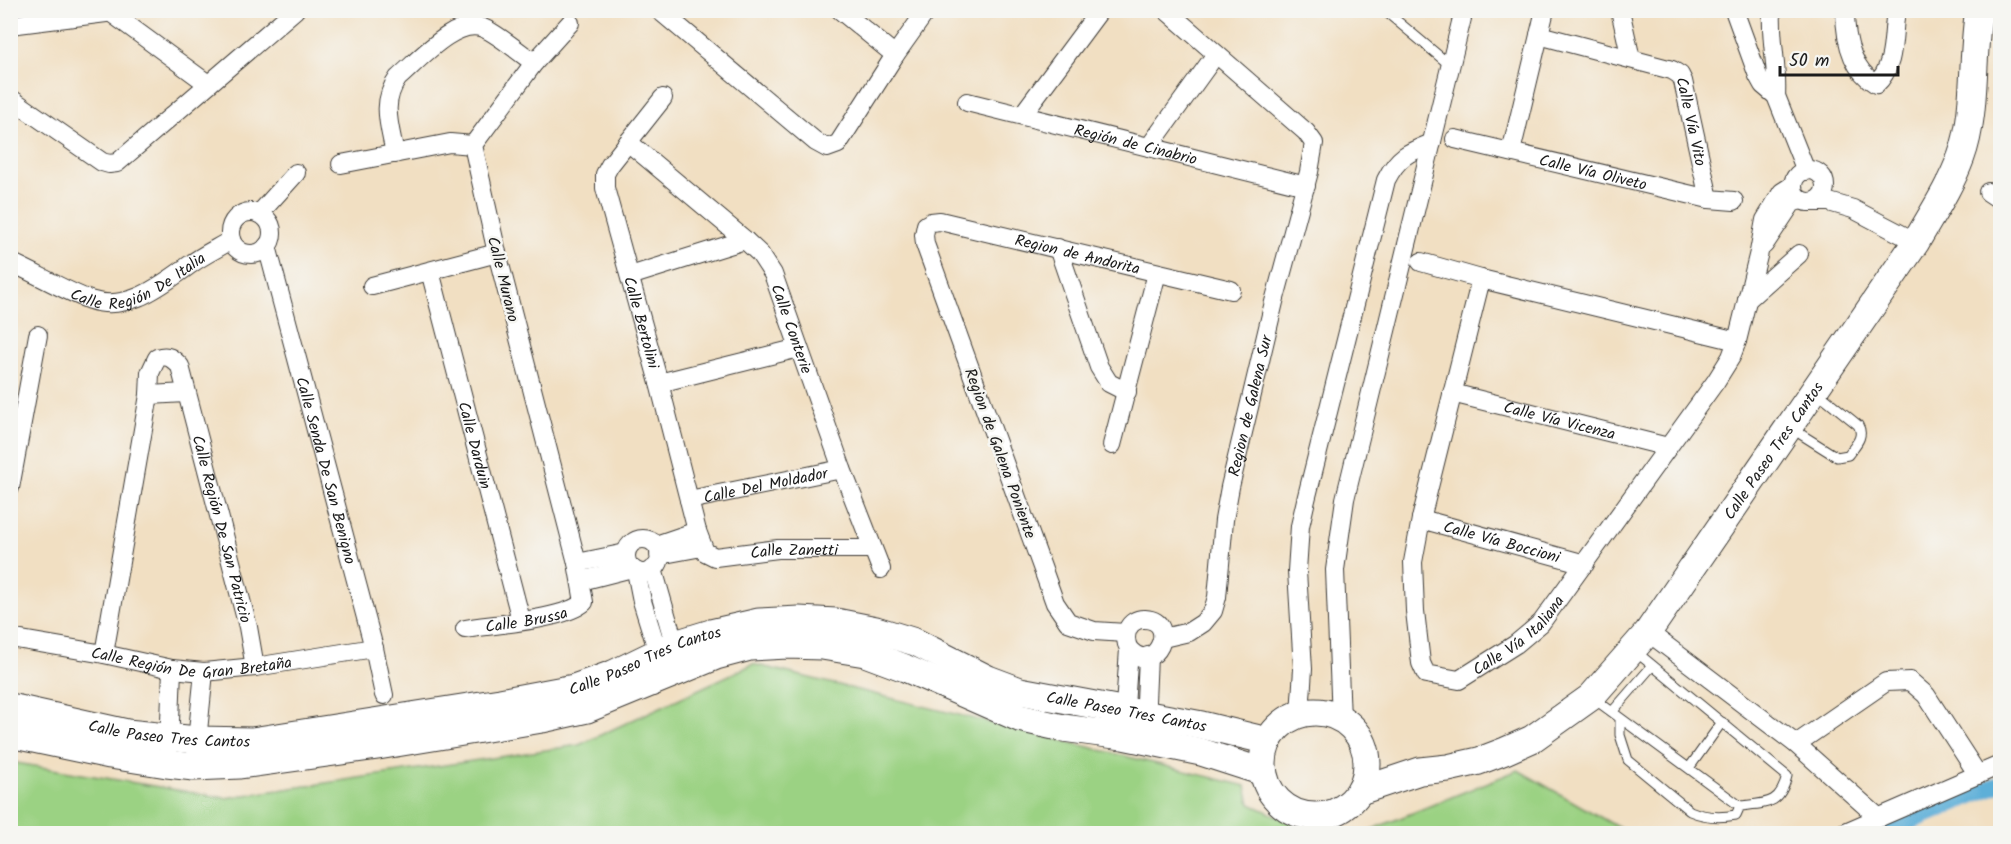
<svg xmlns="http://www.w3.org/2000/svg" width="2011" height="844" viewBox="0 0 2011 844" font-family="Kalam,sans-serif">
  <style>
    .green { fill: #9bd283; stroke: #5c7750; stroke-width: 1.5 }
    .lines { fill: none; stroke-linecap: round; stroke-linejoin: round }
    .canal { stroke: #5dafd8; stroke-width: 16 }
    .lane-casing { stroke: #3c3935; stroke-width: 11 }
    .street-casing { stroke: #3c3935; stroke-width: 20 }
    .secondary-casing { stroke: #3c3935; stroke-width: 29 }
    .lane { stroke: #fff; stroke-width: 9 }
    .street { stroke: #fff; stroke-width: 18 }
    .secondary { stroke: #fff; stroke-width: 27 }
    .labels { text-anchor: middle; stroke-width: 5; stroke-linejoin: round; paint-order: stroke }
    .street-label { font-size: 16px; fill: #1c1c1c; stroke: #f6f6f2 }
  </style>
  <rect width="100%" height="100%" fill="#f6f6f2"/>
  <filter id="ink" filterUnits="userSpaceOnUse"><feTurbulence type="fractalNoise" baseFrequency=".0167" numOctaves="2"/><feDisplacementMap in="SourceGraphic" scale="12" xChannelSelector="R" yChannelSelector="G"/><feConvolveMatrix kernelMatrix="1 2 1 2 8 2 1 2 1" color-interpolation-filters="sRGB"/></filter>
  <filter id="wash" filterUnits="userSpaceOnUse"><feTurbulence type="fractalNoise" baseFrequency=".008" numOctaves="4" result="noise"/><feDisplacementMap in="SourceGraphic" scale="24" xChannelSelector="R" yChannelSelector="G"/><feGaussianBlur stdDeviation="1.35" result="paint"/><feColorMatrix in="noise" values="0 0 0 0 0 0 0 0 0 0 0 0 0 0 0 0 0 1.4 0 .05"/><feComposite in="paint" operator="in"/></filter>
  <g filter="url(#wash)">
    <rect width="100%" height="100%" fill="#f1dfc2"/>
    <path class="green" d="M 753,664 L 1246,786 L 1250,804 L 1315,833 L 11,833 L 10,762 L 225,798 L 579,745 Z
      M 1518,770 L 1628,833 L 1363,833 Z"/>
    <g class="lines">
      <path class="canal" d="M 1883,834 L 2000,784"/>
    </g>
  </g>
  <g filter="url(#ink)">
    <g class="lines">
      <g class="lane-casing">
        <path id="lane" d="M 1384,10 L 1451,66
          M 1793,426 L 1802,435 L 1837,457 L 1848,455 C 1855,445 1865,437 1858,425 L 1816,391
          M 1635,651 L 1787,776 C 1780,805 1767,803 1740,806
          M 1593,698 L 1740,806 L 1736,815 C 1720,818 1704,817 1690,811 L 1628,760 L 1620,735 L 1620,718
          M 1612,712 L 1652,666
          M 1689,768 L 1722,722"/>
      </g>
      <g class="street-casing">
        <g id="street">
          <path d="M 659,10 L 816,142 L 827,148 L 838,144 L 895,55 L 927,10"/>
          <path d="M 840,10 L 895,55"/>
          <path d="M 1620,10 L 1631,59"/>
          <path d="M 1734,10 L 1758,76 L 1763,85 L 1776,96 L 1806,171"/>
          <path d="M 1772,10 C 1770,40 1778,67 1776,96"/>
          <path d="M 1845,10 C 1845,38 1851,69 1876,84 C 1896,66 1892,35 1896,10"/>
          <path d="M 110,12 L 208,84"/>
          <path d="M 10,25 L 122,11"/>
          <path id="s1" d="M 1539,35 L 1672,70 L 1680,75 L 1683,81 L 1709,199"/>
          <path d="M 10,98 L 102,162 L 109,164 L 117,163 L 295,10"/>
          <path id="s2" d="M 663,98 L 610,165 L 605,174 L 605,188 L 659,383 L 697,531 L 705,552 L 715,557 L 778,549 L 872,549"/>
          <path id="s3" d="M 967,102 L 1306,186"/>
          <path d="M 1022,115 L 1100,10"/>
          <path id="s4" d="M 1455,139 L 1709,199 L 1734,201"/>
          <path id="s5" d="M 628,142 L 745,240 L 760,254 L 773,274 L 842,469 L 881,569"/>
          <path d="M 1149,147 L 1216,54"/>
          <path d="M 1511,152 L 1545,10"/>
          <path d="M 395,154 C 390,126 380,103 398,78 C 418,61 456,17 483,28 C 495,32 522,54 534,63"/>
          <path d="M 341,164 L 450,143 L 473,145"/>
          <circle cx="1809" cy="186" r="16"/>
          <path d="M 1988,192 L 2000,200"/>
          <path d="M 1810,202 L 1829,202 L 1853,209 L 1916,242"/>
          <circle cx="251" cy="233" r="21"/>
          <path d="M 259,214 L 296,173"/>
          <path d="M 1764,245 L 1792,203 L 1800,200"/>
          <path id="s6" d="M 267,246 L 374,648 L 384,695"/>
          <path d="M 1058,248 L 1099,367 L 1109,383 L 1127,392"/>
          <path id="s7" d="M 10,262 C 37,274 63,290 90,300 C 129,313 162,284 191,264 C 203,255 218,248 231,240"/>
          <path d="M 1421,262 L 1481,279 L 1737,341"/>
          <path id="s8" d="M 430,271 L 521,620"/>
          <path d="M 630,276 L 745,240"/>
          <path id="s9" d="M 1481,279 L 1421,519 L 1413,562 L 1415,611 L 1421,663 L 1426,674 L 1459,680 L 1516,644 L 1541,623 L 1716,381 L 1731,357 L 1737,341 L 1759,252 L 1765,220 L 1782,192 L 1793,185"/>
          <path d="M 372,286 L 497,253"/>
          <path d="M 1747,300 L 1799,254"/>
          <path d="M 659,383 L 799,348"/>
          <path id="s10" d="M 1452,393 L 1668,447"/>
          <path d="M 149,395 L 186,393"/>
          <path d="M 1112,445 L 1157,273"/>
          <path d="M 10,488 L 38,335"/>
          <path id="s11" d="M 689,500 L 842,469"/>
          <path id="s12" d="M 1421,519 L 1585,564"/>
          <circle cx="643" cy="556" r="17"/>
          <path d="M 656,545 L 697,531"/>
          <path d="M 659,555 L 702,547"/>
          <path d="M 577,563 L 626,553"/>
          <path d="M 653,569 L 677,653"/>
          <path d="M 636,571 L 642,601 L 661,662"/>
          <path d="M 581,581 L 632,568"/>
          <path id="s13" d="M 465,629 C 494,624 564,620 584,602 L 577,563 L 497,253 L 473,145 L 534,63 L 570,23"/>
          <path d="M 1648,632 L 1796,744 L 1879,818"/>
          <path id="s14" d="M 1126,633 L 1094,631 L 1068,622 L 1055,603 L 925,244 L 924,235 L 926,225 L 931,222 L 940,221 L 1231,290"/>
          <path id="s15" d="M 10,638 L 104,654 L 172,669 L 204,672 L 255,667 L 374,648"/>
          <path id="s16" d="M 1163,638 L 1189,632 L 1203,623 L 1213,611 L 1217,597 L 1224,520 L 1230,487 L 1274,302 L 1309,172 L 1314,143 L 1306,132 L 1166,10"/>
          <path id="s17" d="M 104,654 L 149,395 L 150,373 L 157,358 C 168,354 172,358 180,366 L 248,627 L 255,667"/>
          <path d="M 1300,714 L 1303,669 L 1297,571 L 1300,526 L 1306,500 L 1386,180 C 1398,156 1409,152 1432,143"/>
          <path d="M 1341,719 L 1335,570 L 1345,499 L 1464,10"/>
          <path d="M 1124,721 L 1129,649 C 1122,636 1128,618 1145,619 C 1180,621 1155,678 1129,649"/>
          <path d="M 1145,724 L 1148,656"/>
          <path d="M 1796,744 L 1886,682 L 1910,681 L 1926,695 L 1978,775"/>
          <path d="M 169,748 L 172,669"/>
          <path d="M 196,751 L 204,672"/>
          <path d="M 1841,834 L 2000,765"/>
        </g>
      </g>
      <g class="secondary-casing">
        <g id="secondary">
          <path id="s18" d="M 10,707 L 127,733 L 197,740 L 252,741 L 500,702 L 574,688 L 613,674 L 675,644 L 711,633 L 759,622 L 799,620 L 836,622 L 876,630 L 915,642 L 988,679 L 1020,691 L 1202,725 L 1268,741"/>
          <circle cx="1315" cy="764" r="52"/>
          <path d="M 10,734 L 110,755 L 167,764 L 194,767 L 240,765 L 378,746 L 542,719 L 587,709 L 716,656 L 750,647 L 787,645 L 822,646 L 865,653 L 905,668 L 1019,718 L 1063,728 L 1123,736 L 1201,752 L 1263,772"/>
          <path id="s19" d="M 1360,791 L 1420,771 L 1448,768 L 1479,761 L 1505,751 L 1532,739 L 1591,697 L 1648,632 L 1916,242 C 1932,214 1950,187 1961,157 C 1977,114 1971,56 1979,10"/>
        </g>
      </g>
      <use href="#lane" class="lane"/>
      <use href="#street" class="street"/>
      <use href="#secondary" class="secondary"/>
    </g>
  </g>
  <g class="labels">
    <g class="street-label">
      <text dy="6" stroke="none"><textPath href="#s1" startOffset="195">Calle Vía Vito</textPath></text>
      <text dy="6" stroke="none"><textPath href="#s3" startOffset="174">Región de Cinabrio</textPath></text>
      <text dy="6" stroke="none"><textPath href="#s4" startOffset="142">Calle Vía Oliveto</textPath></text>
      <text dy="6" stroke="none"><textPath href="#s14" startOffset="640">Region de Andorita</textPath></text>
      <text dy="6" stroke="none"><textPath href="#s7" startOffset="142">Calle Región De Italia</textPath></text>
      <text transform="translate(504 279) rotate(76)" y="6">Calle Murano</text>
      <text dy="6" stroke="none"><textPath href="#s2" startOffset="249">Calle Bertolini</textPath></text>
      <text dy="6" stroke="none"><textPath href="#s5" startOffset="255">Calle Conterie</textPath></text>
      <text dy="6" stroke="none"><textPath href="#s16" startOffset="268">Region de Galena Sur</textPath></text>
      <text dy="6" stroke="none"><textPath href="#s10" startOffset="111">Calle Vía Vicenza</textPath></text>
      <text dy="6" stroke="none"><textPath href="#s8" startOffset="180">Calle Darduin</textPath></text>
      <text dy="6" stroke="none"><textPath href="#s19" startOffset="560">Calle Paseo Tres Cantos</textPath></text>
      <text transform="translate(1001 453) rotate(70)" y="6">Region de Galena Poniente</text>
      <text dy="6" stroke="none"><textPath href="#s6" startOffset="232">Calle Senda De San Benigno</textPath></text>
      <text dy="6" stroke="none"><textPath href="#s11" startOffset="78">Calle Del Moldador</textPath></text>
      <text dy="6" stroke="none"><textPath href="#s17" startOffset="496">Calle Región De San Patricio</textPath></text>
      <text dy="6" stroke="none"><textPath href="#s12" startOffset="84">Calle Vía Boccioni</textPath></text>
      <text dy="6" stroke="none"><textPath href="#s2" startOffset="578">Calle Zanetti</textPath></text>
      <text dy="6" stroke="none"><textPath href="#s13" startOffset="62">Calle Brussa</textPath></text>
      <text dy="6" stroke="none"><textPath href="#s9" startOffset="513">Calle Vía Italiana</textPath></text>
      <text dy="6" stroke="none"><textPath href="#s15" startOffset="184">Calle Región De Gran Bretaña</textPath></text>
      <text dy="6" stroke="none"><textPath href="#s18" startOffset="648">Calle Paseo Tres Cantos</textPath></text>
      <text dy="6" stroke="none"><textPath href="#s18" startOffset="1152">Calle Paseo Tres Cantos</textPath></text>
      <text dy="6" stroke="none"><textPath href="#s18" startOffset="162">Calle Paseo Tres Cantos</textPath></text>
    </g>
  </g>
  <rect width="2011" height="844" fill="none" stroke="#f6f6f2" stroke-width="36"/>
  <path d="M1780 66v9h118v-9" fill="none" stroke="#1c1c1c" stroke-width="3"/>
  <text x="1789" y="66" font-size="18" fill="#1c1c1c" stroke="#f6f6f2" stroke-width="4.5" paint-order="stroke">50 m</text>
</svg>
